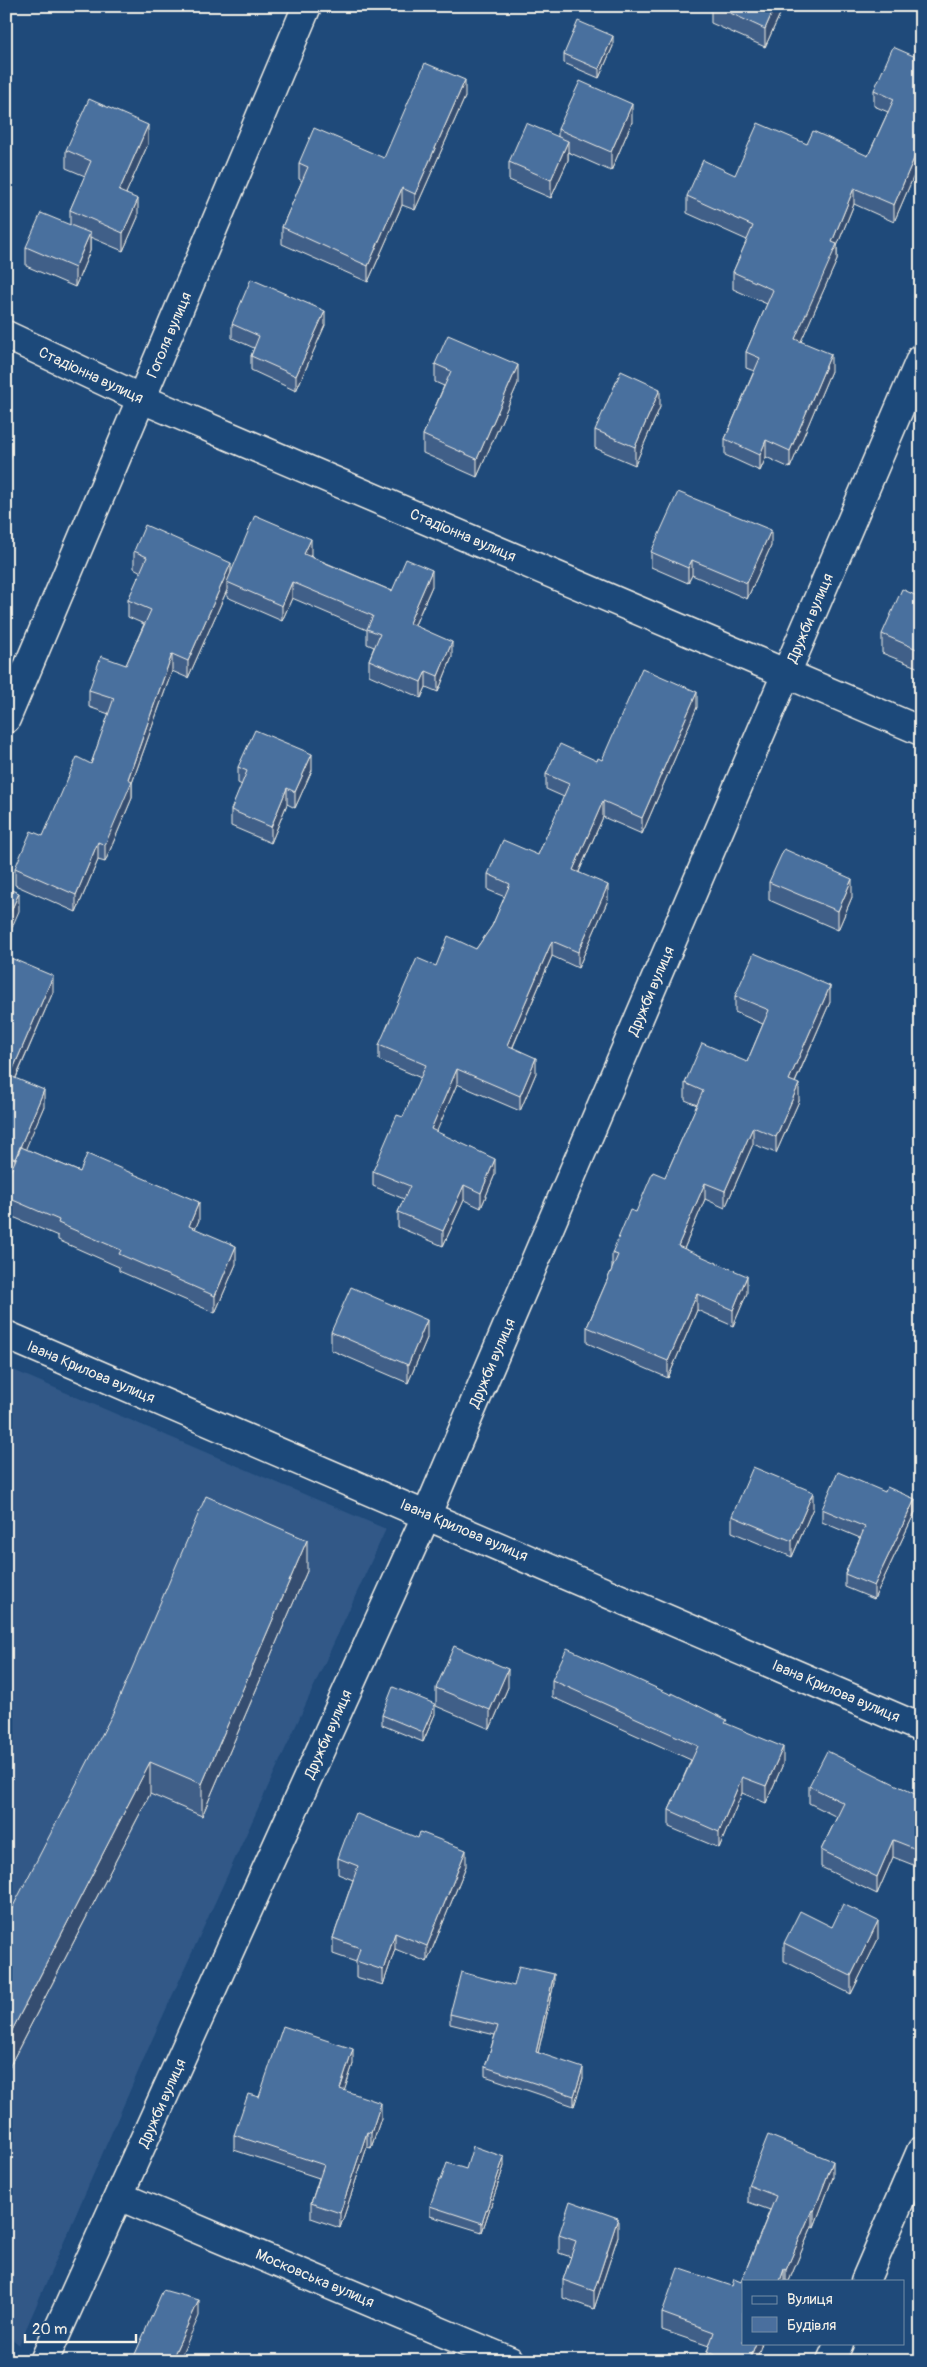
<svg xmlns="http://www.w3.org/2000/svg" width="927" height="2367" viewBox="0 0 927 2367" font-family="Pangolin,sans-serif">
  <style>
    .built { fill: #305887 }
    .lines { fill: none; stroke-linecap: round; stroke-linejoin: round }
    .minor-casing { stroke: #f4f1e8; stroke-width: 31 }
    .tertiary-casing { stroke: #f4f1e8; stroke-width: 31 }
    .minor { stroke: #1f4a7a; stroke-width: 28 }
    .tertiary { stroke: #1f4a7a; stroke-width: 28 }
    .wall { fill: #405f88; stroke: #f4f1e8 }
    .shaded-wall { fill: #344e6f; stroke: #f4f1e8 }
    .building { fill: #4a6f9e; stroke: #f4f1e8 }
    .labels { text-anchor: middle; stroke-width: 4.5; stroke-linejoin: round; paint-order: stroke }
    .street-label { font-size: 15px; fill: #f4f1e8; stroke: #1f4a7a }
  </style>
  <rect width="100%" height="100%" fill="#1f4a7a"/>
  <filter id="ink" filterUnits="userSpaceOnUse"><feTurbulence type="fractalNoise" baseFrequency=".02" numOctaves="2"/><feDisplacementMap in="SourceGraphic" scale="10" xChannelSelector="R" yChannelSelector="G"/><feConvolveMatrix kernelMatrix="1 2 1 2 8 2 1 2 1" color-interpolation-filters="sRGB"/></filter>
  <g filter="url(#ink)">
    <path class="built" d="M 6,1367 L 386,1529 L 152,2040 L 19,2345 L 6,2333 Z"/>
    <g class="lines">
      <g class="minor-casing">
        <path id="minor" d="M 6,335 L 142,399 L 921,731
          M 6,719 L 307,6
          M 119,2196 L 510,2361
          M 865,2281 L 921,2151
          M 44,2361 L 427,1514 L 921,358
          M 831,2361 L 839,2343"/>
      </g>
      <g class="tertiary-casing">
        <path id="tertiary" d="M 6,1335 L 921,1728"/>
      </g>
      <use href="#minor" class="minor"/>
      <use href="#tertiary" class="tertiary"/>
    </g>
    <path class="wall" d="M 711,6 L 780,6 L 780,14 L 765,47 L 711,23 Z
      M 613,46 L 599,78 L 564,63 L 564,54 Z
      M 921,46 L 921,159 L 894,222 L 854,204 L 837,246 L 837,260 L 801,341 L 831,371 L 790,468 L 766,457 L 760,471 L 725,455 L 725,439 L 754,371 L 746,368 L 746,352 L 767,304 L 733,289 L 733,272 L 747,240 L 687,213 L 687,196 L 735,175 L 807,144 L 868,156 L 888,112 L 874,106 L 874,90 L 916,57 Z
      M 465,97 L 415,210 L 402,205 L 368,282 L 282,244 L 282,227 L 302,181 L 299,179 L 299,163 L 384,158 Z
      M 632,122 L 611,171 L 568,152 L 568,160 L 551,198 L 509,180 L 509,162 L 558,137 L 558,129 Z
      M 148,144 L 126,193 L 138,217 L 123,251 L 90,237 L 90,251 L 75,287 L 26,266 L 26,247 L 70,225 L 70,210 L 85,176 L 66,168 L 66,150 Z
      M 232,324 L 325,325 L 296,391 L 251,370 L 251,356 L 254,348 L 232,338 Z
      M 435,364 L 518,383 L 477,477 L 423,453 L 423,435 L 444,386 L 435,382 Z
      M 660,407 L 635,465 L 595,448 L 595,430 Z
      M 771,546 L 747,599 L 692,575 L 688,583 L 651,567 L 651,552 Z
      M 134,551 L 231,572 L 311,554 L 310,556 L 392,591 L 432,586 L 415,625 L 452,657 L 438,692 L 426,687 L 421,698 L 369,675 L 369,660 L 374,647 L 367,644 L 367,630 L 292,598 L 282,621 L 227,597 L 227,590 L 188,678 L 172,671 L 132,783 L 132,798 L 105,862 L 98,860 L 76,912 L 15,885 L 15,868 L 43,836 L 91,764 L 109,714 L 89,707 L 89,690 L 126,665 L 144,624 L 128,617 L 128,600 L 141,572 L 134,568 Z
      M 921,598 L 921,664 L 919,668 L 882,653 L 882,634 Z
      M 697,707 L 642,834 L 603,817 L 579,872 L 608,900 L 578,968 L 552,956 L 513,1047 L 536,1073 L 520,1111 L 457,1084 L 436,1132 L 495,1174 L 481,1208 L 464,1200 L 443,1246 L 398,1227 L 398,1212 L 404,1199 L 373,1186 L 373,1171 L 403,1117 L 421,1078 L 379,1060 L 379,1045 L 436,966 L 476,949 L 492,926 L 505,897 L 488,890 L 488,874 L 538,855 L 564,797 L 546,789 L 546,774 L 597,761 L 602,760 Z
      M 238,767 L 312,770 L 295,808 L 287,804 L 271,843 L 231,826 L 231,810 L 242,785 L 238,783 Z
      M 769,882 L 852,897 L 838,930 L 769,900 Z
      M 6,956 L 53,992 L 16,1078 L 44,1106 L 25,1149 L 80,1172 L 199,1220 L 195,1229 L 236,1264 L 215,1313 L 119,1271 L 119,1267 L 58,1240 L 58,1236 L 6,1214 L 6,1182 L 10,1173 L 6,1171 Z
      M 735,996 L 830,1002 L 795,1083 L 799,1101 L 776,1153 L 753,1144 L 725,1208 L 705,1199 L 684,1249 L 747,1293 L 733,1326 L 697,1310 L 668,1378 L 587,1343 L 587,1327 L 612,1269 L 612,1253 L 636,1212 L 665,1177 L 697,1105 L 685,1100 L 685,1083 L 747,1062 L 763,1024 L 735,1012 Z
      M 331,1332 L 427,1338 L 408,1383 L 331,1350 Z
      M 813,1508 L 792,1557 L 732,1532 L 732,1516 Z
      M 822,1509 L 915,1512 L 874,1599 L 845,1587 L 845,1574 L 860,1538 L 822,1522 Z
      M 307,1571 L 202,1816 L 150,1794 L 6,2073 L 6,1920 Z
      M 552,1680 L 727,1724 L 783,1764 L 766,1803 L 742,1793 L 719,1848 L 669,1827 L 669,1810 L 691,1760 L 552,1697 Z
      M 508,1687 L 490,1729 L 436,1706 L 436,1688 Z
      M 435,1714 L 423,1742 L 382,1725 L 382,1715 Z
      M 809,1786 L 921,1797 L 921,1868 L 893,1857 L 877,1894 L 821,1867 L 821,1850 L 837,1817 L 809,1803 Z
      M 338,1858 L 466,1866 L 427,1962 L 395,1949 L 383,1985 L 356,1977 L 356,1962 L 333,1954 L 333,1938 L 353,1880 L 338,1874 Z
      M 832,1927 L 878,1939 L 851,1994 L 784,1961 L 784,1943 Z
      M 554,1983 L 538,2053 L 583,2078 L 574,2106 L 485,2076 L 485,2067 L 495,2035 L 450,2024 L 450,2014 L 514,1986 Z
      M 353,2064 L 344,2091 L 381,2118 L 371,2148 L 367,2147 L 340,2228 L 311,2218 L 311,2203 L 319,2178 L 234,2150 L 234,2135 L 259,2097 Z
      M 504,2166 L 482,2232 L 430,2216 L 430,2206 L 441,2180 L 466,2169 Z
      M 833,2177 L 814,2227 L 812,2226 L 789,2281 L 743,2281 L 756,2361 L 707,2361 L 707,2352 L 709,2346 L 662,2330 L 662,2313 L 741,2282 L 770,2210 L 748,2202 L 748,2185 Z
      M 559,2235 L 618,2236 L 594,2309 L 563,2298 L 563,2280 L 571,2257 L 559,2253 Z"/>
    <path class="shaded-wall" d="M 775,6 L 780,6 L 780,14 L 765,47 L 765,29 Z
      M 613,36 L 613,46 L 599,78 L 599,69 Z
      M 465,80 L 465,97 L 415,210 L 415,194 Z
      M 632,104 L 632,122 L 611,171 L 611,152 Z
      M 148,125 L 148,144 L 119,209 L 119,191 Z
      M 568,141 L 568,160 L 551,198 L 551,180 Z
      M 921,142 L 921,159 L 894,222 L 894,205 Z
      M 402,188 L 402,205 L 368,282 L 368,266 Z
      M 854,188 L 854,204 L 837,246 L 837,260 L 795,355 L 795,339 L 832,242 Z
      M 138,199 L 138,217 L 123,251 L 123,233 Z
      M 90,233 L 90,251 L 75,287 L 75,268 Z
      M 325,311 L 325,325 L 296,391 L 296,376 Z
      M 831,354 L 831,371 L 790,468 L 790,451 Z
      M 518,365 L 518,383 L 477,477 L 477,459 Z
      M 660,389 L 660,407 L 635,465 L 635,447 Z
      M 766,440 L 766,457 L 760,471 L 760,455 Z
      M 11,441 L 11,458 L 6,469 L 6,453 Z
      M 771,530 L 771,546 L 747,599 L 747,583 Z
      M 311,539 L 311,554 L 304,569 L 304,554 Z
      M 692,560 L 692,575 L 688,583 L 688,568 Z
      M 231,563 L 231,580 L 227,582 L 227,590 L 188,678 L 188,661 Z
      M 432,570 L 432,586 L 409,638 L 409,623 Z
      M 292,582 L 292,598 L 282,621 L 282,606 Z
      M 452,642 L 452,657 L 438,692 L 438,676 Z
      M 921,646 L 921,664 L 919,668 L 919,650 Z
      M 172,654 L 172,671 L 132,783 L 132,798 L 105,862 L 105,845 Z
      M 426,671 L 426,687 L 421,698 L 421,682 Z
      M 697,692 L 697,707 L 642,834 L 642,818 Z
      M 312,754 L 312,770 L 295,808 L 295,792 Z
      M 287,788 L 287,804 L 271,843 L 271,827 Z
      M 603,801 L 603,817 L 573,885 L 573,870 Z
      M 98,842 L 98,860 L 76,912 L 76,895 Z
      M 852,879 L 852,897 L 838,930 L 838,911 Z
      M 608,885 L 608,900 L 578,968 L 578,952 Z
      M 19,893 L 19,911 L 6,941 L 6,922 Z
      M 552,941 L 552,956 L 507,1060 L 507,1045 Z
      M 53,976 L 53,992 L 10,1091 L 10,1076 Z
      M 830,986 L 830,1002 L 789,1096 L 789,1080 Z
      M 536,1058 L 536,1073 L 520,1111 L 520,1096 Z
      M 457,1069 L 457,1084 L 431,1145 L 431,1129 Z
      M 799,1084 L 799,1101 L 776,1153 L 776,1137 Z
      M 44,1090 L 44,1106 L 15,1174 L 15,1159 Z
      M 753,1127 L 753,1144 L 725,1208 L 725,1191 Z
      M 495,1159 L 495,1174 L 481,1208 L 481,1193 Z
      M 705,1183 L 705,1199 L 678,1263 L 678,1246 Z
      M 464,1185 L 464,1200 L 443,1246 L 443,1231 Z
      M 199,1202 L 199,1220 L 189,1243 L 189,1226 Z
      M 236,1246 L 236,1264 L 215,1313 L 215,1296 Z
      M 747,1276 L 747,1293 L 733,1326 L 733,1310 Z
      M 697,1294 L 697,1310 L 668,1378 L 668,1361 Z
      M 427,1320 L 427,1338 L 408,1383 L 408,1365 Z
      M 813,1492 L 813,1508 L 792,1557 L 792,1541 Z
      M 915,1499 L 915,1512 L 874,1599 L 874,1586 Z
      M 307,1540 L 307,1571 L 202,1816 L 202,1784 Z
      M 508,1669 L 508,1687 L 490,1729 L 490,1710 Z
      M 435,1704 L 435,1714 L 423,1742 L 423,1732 Z
      M 783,1747 L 783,1764 L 766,1803 L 766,1786 Z
      M 150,1762 L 150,1794 L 6,2073 L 6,2042 Z
      M 742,1777 L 742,1793 L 719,1848 L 719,1832 Z
      M 893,1840 L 893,1857 L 877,1894 L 877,1877 Z
      M 466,1850 L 466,1866 L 427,1962 L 427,1946 Z
      M 878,1921 L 878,1939 L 851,1994 L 851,1976 Z
      M 395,1933 L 395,1949 L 383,1985 L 383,1970 Z
      M 554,1974 L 554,1983 L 536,2062 L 536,2052 Z
      M 353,2049 L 353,2064 L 340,2104 L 340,2089 Z
      M 583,2068 L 583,2078 L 574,2106 L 574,2096 Z
      M 381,2103 L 381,2118 L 371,2148 L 371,2133 Z
      M 367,2132 L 367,2147 L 340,2228 L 340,2213 Z
      M 504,2157 L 504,2166 L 482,2232 L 482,2223 Z
      M 833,2161 L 833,2177 L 814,2227 L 814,2211 Z
      M 812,2210 L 812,2226 L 789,2281 L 786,2281 L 786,2270 Z
      M 618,2218 L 618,2236 L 594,2309 L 594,2291 Z
      M 784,2269 L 784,2281 L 780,2281 Z
      M 199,2300 L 199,2316 L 179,2361 L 171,2361 Z
      M 756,2343 L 762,2343 L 756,2361 L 749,2361 Z"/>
    <path class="building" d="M 715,6 L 775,6 L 765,29 Z
      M 578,21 L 613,36 L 599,69 L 564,54 Z
      M 921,46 L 921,142 L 894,205 L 854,188 L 832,242 L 837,244 L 795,339 L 831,354 L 790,451 L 766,440 L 760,455 L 725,439 L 760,358 L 746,352 L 773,290 L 733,272 L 753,226 L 687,196 L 703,160 L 735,175 L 758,123 L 807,144 L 813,131 L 868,156 L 894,99 L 874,90 L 893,47 L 916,57 Z
      M 425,63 L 465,80 L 415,194 L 402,188 L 368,266 L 282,227 L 308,167 L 299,163 L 314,128 L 384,158 Z
      M 580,81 L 632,104 L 611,152 L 558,129 Z
      M 89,99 L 148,125 L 119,191 L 138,199 L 123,233 L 70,210 L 91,161 L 66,150 Z
      M 526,123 L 568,141 L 551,180 L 509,162 Z
      M 41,213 L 90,233 L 75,268 L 26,247 Z
      M 251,279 L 325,311 L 296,376 L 251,356 L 259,336 L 232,324 Z
      M 448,335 L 518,365 L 477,459 L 423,435 L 451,371 L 435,364 Z
      M 621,371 L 660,389 L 635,447 L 595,430 Z
      M 6,439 L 11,441 L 6,453 Z
      M 678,492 L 771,530 L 747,583 L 692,560 L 688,568 L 651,552 Z
      M 255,515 L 311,539 L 304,554 L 392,591 L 406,559 L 432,570 L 409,623 L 452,642 L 438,676 L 426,671 L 421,682 L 369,660 L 380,634 L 367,629 L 373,616 L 292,582 L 282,606 L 227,582 Z
      M 145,525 L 231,563 L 188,661 L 172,654 L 128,779 L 132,781 L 105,845 L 98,842 L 76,895 L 15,868 L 31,831 L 43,836 L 77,757 L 91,764 L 114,698 L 89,690 L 101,656 L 126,665 L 151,610 L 128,600 L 147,557 L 134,551 Z
      M 902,589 L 921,598 L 921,646 L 919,650 L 882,634 Z
      M 642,668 L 697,692 L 642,818 L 603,801 L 573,870 L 608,885 L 578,952 L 552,941 L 507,1045 L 536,1058 L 520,1096 L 457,1069 L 431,1129 L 495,1159 L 481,1193 L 464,1185 L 443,1231 L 398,1212 L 410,1186 L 373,1171 L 397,1115 L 403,1117 L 426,1065 L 379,1045 L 417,958 L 436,966 L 448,936 L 476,949 L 492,926 L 510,884 L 488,874 L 503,840 L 538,855 L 569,784 L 546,774 L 560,744 L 597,761 L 598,758 L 602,760 Z
      M 255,730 L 312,754 L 295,792 L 287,788 L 271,827 L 231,810 L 247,771 L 238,767 Z
      M 784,849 L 852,879 L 838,911 L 769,882 Z
      M 6,888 L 19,893 L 6,922 Z
      M 754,953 L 830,986 L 789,1080 L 799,1084 L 776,1137 L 753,1127 L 725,1191 L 705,1183 L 678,1246 L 747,1276 L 733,1310 L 697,1294 L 668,1361 L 587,1327 L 618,1255 L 612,1253 L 630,1210 L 636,1212 L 653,1172 L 665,1177 L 703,1091 L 685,1083 L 702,1043 L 747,1062 L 769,1010 L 735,996 Z
      M 6,956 L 53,976 L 10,1076 L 44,1090 L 15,1159 L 6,1155 Z
      M 21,1147 L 80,1172 L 87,1154 L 199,1202 L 189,1226 L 236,1246 L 215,1296 L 119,1254 L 121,1250 L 58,1223 L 59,1220 L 6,1197 L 6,1182 Z
      M 351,1287 L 427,1320 L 408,1365 L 331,1332 Z
      M 753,1467 L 813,1492 L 792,1541 L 732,1516 Z
      M 838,1472 L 885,1492 L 887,1487 L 915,1499 L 874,1586 L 845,1574 L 865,1527 L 822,1509 Z
      M 206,1496 L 307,1540 L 202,1784 L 150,1762 L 6,2042 L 6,1920 L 112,1715 Z
      M 454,1646 L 508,1669 L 490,1710 L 436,1688 Z
      M 567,1648 L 672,1695 L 672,1693 L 727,1720 L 725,1723 L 783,1747 L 766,1786 L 742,1777 L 719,1832 L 669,1810 L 698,1746 L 552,1680 Z
      M 393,1687 L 435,1704 L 423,1732 L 382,1715 Z
      M 827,1751 L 921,1797 L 921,1851 L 893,1840 L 877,1877 L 821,1850 L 844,1803 L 809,1786 Z
      M 355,1813 L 418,1838 L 420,1832 L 466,1850 L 427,1946 L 395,1933 L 383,1970 L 356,1961 L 360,1948 L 333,1938 L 358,1866 L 338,1858 Z
      M 843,1904 L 878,1921 L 851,1976 L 784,1943 L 800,1911 L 832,1927 Z
      M 519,1966 L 554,1974 L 536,2052 L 583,2068 L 574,2096 L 485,2067 L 498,2026 L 450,2014 L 461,1972 L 514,1986 Z
      M 283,2026 L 353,2049 L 340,2089 L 381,2103 L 371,2133 L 367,2132 L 340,2213 L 311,2203 L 324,2165 L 234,2135 L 248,2094 L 259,2097 Z
      M 768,2135 L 833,2161 L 814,2211 L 812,2210 L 786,2270 L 784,2269 L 780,2281 L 743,2281 L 743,2343 L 756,2343 L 749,2361 L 730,2361 L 707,2352 L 714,2332 L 662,2313 L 678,2268 L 732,2286 L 734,2279 L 741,2282 L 776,2196 L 748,2185 Z
      M 473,2146 L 504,2157 L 482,2223 L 430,2206 L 439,2180 L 441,2180 L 447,2163 L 466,2169 Z
      M 570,2201 L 618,2218 L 594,2291 L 563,2280 L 576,2241 L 559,2235 Z
      M 163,2290 L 199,2300 L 171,2361 L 132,2361 Z"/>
  </g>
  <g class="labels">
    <g class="street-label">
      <text transform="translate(169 335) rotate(-67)" y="5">Гоголя вулиця</text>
      <text transform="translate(91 375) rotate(25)" y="5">Стадіонна вулиця</text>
      <text transform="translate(463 535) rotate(23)" y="5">Стадіонна вулиця</text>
      <text transform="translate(810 618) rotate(-67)" y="5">Дружби вулиця</text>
      <text transform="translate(651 991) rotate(-67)" y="5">Дружби вулиця</text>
      <text transform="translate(492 1363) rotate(-67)" y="5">Дружби вулиця</text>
      <text transform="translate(91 1372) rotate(23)" y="5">Івана Крилова вулиця</text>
      <text transform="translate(464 1530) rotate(23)" y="5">Івана Крилова вулиця</text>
      <text transform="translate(836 1691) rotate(23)" y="5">Івана Крилова вулиця</text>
      <text transform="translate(328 1734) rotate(-66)" y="5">Дружби вулиця</text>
      <text transform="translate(162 2103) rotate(-66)" y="5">Дружби вулиця</text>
      <text transform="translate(315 2278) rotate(23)" y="5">Московська вулиця</text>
    </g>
  </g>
  <rect width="927" height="2367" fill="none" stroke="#1f4a7a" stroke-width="25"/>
  <rect x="12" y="12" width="902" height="2342" fill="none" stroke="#f4f1e8" stroke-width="2" filter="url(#ink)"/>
  <rect x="742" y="2280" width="162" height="65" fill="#1f4a7a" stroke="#748da6"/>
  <rect x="752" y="2296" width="25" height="8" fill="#1f4a7a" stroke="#748da6"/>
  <text x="787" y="2304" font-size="15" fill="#f4f1e8">Вулиця</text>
  <rect x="752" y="2317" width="25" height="15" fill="#4a6f9e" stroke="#748da6"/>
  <text x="787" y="2330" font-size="15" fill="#f4f1e8">Будівля</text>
  <path d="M25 2334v8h111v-8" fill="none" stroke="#f4f1e8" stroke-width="2.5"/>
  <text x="32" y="2334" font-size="15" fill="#f4f1e8" stroke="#1f4a7a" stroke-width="4" paint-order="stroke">20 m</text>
</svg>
